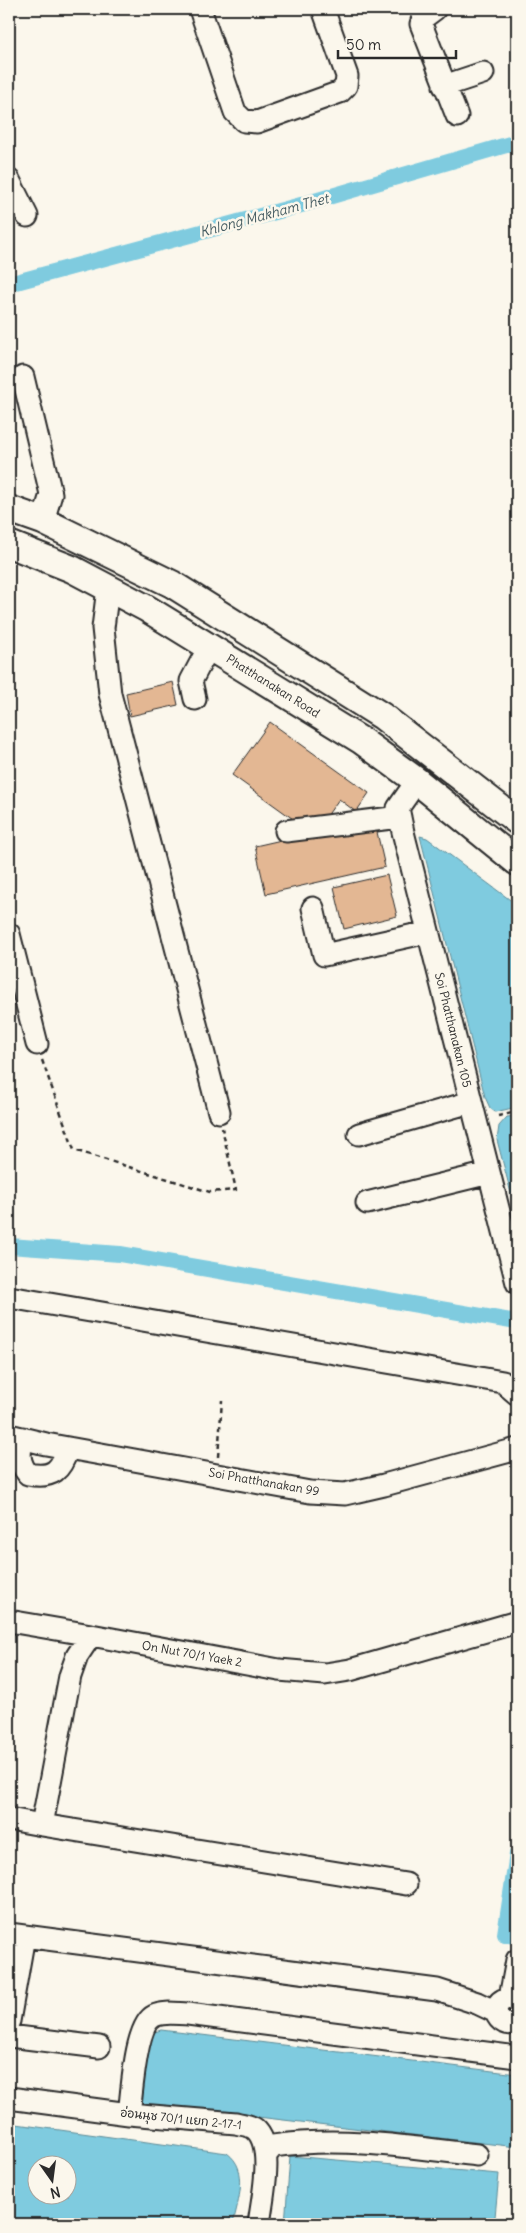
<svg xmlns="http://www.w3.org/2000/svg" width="526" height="2233" viewBox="0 0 526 2233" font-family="Delius,'Playpen Sans Thai',sans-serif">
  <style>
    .water { fill: #7fcbdf; stroke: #5d8b97; fill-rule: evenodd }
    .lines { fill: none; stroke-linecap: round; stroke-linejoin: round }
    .canal { stroke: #7fcbdf; stroke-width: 16 }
    .building { fill: #e3b793; stroke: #2b2b2b }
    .minor-casing { stroke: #2b2b2b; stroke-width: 25 }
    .major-casing { stroke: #2b2b2b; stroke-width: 30 }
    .path { stroke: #2b2b2b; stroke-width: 2.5; stroke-dasharray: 5 4; stroke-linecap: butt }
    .minor { stroke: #fbf7ec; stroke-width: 21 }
    .major { stroke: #fbf7ec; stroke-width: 26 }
    .labels { text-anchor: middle; stroke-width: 5; stroke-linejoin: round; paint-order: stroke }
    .street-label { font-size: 12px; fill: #2b2b2b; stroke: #fbf7ec }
    .water-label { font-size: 14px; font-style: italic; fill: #445b61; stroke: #fbf7ec }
  </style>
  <rect width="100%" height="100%" fill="#fbf7ec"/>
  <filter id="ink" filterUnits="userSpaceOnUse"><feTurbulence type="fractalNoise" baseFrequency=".02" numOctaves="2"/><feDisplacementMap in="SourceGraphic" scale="10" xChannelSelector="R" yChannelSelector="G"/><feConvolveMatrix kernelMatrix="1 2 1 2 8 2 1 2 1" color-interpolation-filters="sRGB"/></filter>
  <g filter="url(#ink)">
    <path class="water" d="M 420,836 L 427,838 L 517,905 L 517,1107 L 495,1112 L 490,1108 L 485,1097 Z
      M 517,1116 L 517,1216 L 497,1140 L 499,1126 L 507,1117 Z
      M 161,2030 L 517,2074 L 517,2147 L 145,2104 L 139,2100 L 146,2039 L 152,2033 Z
      M 9,2123 L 227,2153 C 250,2170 238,2200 233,2224 L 9,2224 ZM 38,2166 L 68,2166 L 68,2196 L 38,2196 Z
      M 290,2156 L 499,2174 L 495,2217 L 488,2224 L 285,2224 Z"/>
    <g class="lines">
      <path class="canal" d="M 9,284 L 301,205 L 517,142
        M 9,1246 L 120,1254 L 517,1322
        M 517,1854 L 505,1934 L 517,1937"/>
    </g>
    <path class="building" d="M 173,682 L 178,705 L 130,716 L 126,693 Z
      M 270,722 L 369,793 L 356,812 L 339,799 L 314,834 L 232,775 Z
      M 374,819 L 385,867 L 266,894 L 255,846 Z
      M 387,875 L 397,916 L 344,929 L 334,887 Z"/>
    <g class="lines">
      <g class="minor-casing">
        <path id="minor" d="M 200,9 L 235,112 L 244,121 L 257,122 L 340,92 L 346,86 L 347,76 L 323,9
          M 435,9 L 423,18 L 421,24 L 457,116
          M 444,86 L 483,73
          M 9,180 L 27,216
          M 23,377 L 51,494 L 43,521
          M 108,588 L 103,628 L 110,694 L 219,1112
          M 195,699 L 191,681 L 209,647
          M 417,781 L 398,808 L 403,832 L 517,1283
          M 286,831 L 400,817
          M 313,908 L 324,955 L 428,932
          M 9,934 L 37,1044
          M 359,1134 L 471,1102
          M 367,1203 L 489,1173
          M 9,1297 L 503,1382 L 517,1394
          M 9,1435 L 46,1444 L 310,1492 L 345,1494 L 384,1485 L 517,1449
          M 23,1438 C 19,1453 18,1462 28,1474 C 53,1479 61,1470 68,1448
          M 9,1621 L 91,1635
          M 9,1819 L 42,1825 L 70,1676 L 77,1656 L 91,1635 L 279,1670 L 325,1674 L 350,1670 L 517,1622
          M 42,1825 L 406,1884
          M 9,1934 L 437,1990 L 477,2003 L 496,2012
          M 510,1998 L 517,1960
          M 517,2001 C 507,1995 497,2000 496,2012 C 499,2022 508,2027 517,2021
          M 9,2021 L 24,1936
          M 9,2036 L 99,2047
          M 9,2098 L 129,2114 L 236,2123 C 242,2125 250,2125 255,2129 C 275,2146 262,2200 259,2224
          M 129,2114 C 132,2094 135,2025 154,2016 C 164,2011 178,2014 188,2014 L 517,2057
          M 266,2155 L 273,2146 C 341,2136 410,2147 477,2155"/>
      </g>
      <g class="major-casing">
        <path id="major" d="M 9,509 L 43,521 L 172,584 L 382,716 L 517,821
          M 9,544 L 72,569 L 146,608 L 362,741 L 417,781 L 517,862"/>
      </g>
      <path class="path" d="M 42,1060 L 74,1150 L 210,1192 L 236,1190 L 222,1128
        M 498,1116 L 517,1112
        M 218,1457 L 222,1400"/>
      <use href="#minor" class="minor"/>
      <use href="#major" class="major"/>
    </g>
  </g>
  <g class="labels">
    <g class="street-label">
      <text transform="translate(273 686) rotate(32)" y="4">Phatthanakan Road</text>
      <text transform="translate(453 1030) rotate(76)" y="4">Soi Phatthanakan 105</text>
      <text transform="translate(264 1482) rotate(10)" y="4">Soi Phatthanakan 99</text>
      <text transform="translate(192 1654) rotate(10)" y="4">On Nut 70/1 Yaek 2</text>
      <text transform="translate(181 2119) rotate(6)" y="4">อ่อนนุช 70/1 แยก 2-17-1</text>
    </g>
    <g class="water-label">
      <text transform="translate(264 215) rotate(-15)" y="5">Khlong Makham Thet</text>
    </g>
  </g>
  <rect width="526" height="2233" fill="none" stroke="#fbf7ec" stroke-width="30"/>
  <rect x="15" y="15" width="496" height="2203" fill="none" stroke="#2b2b2b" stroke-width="2" filter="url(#ink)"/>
  <g transform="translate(52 2180) rotate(166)"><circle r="24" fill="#fbf7ec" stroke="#a8a59f"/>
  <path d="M0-4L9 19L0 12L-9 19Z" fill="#2b2b2b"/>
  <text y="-8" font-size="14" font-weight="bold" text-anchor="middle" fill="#2b2b2b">N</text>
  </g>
  <path d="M338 50v8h118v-8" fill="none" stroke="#2b2b2b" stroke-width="2.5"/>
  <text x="346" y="50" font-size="15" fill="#2b2b2b" stroke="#fbf7ec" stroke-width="4" paint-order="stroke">50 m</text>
</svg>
